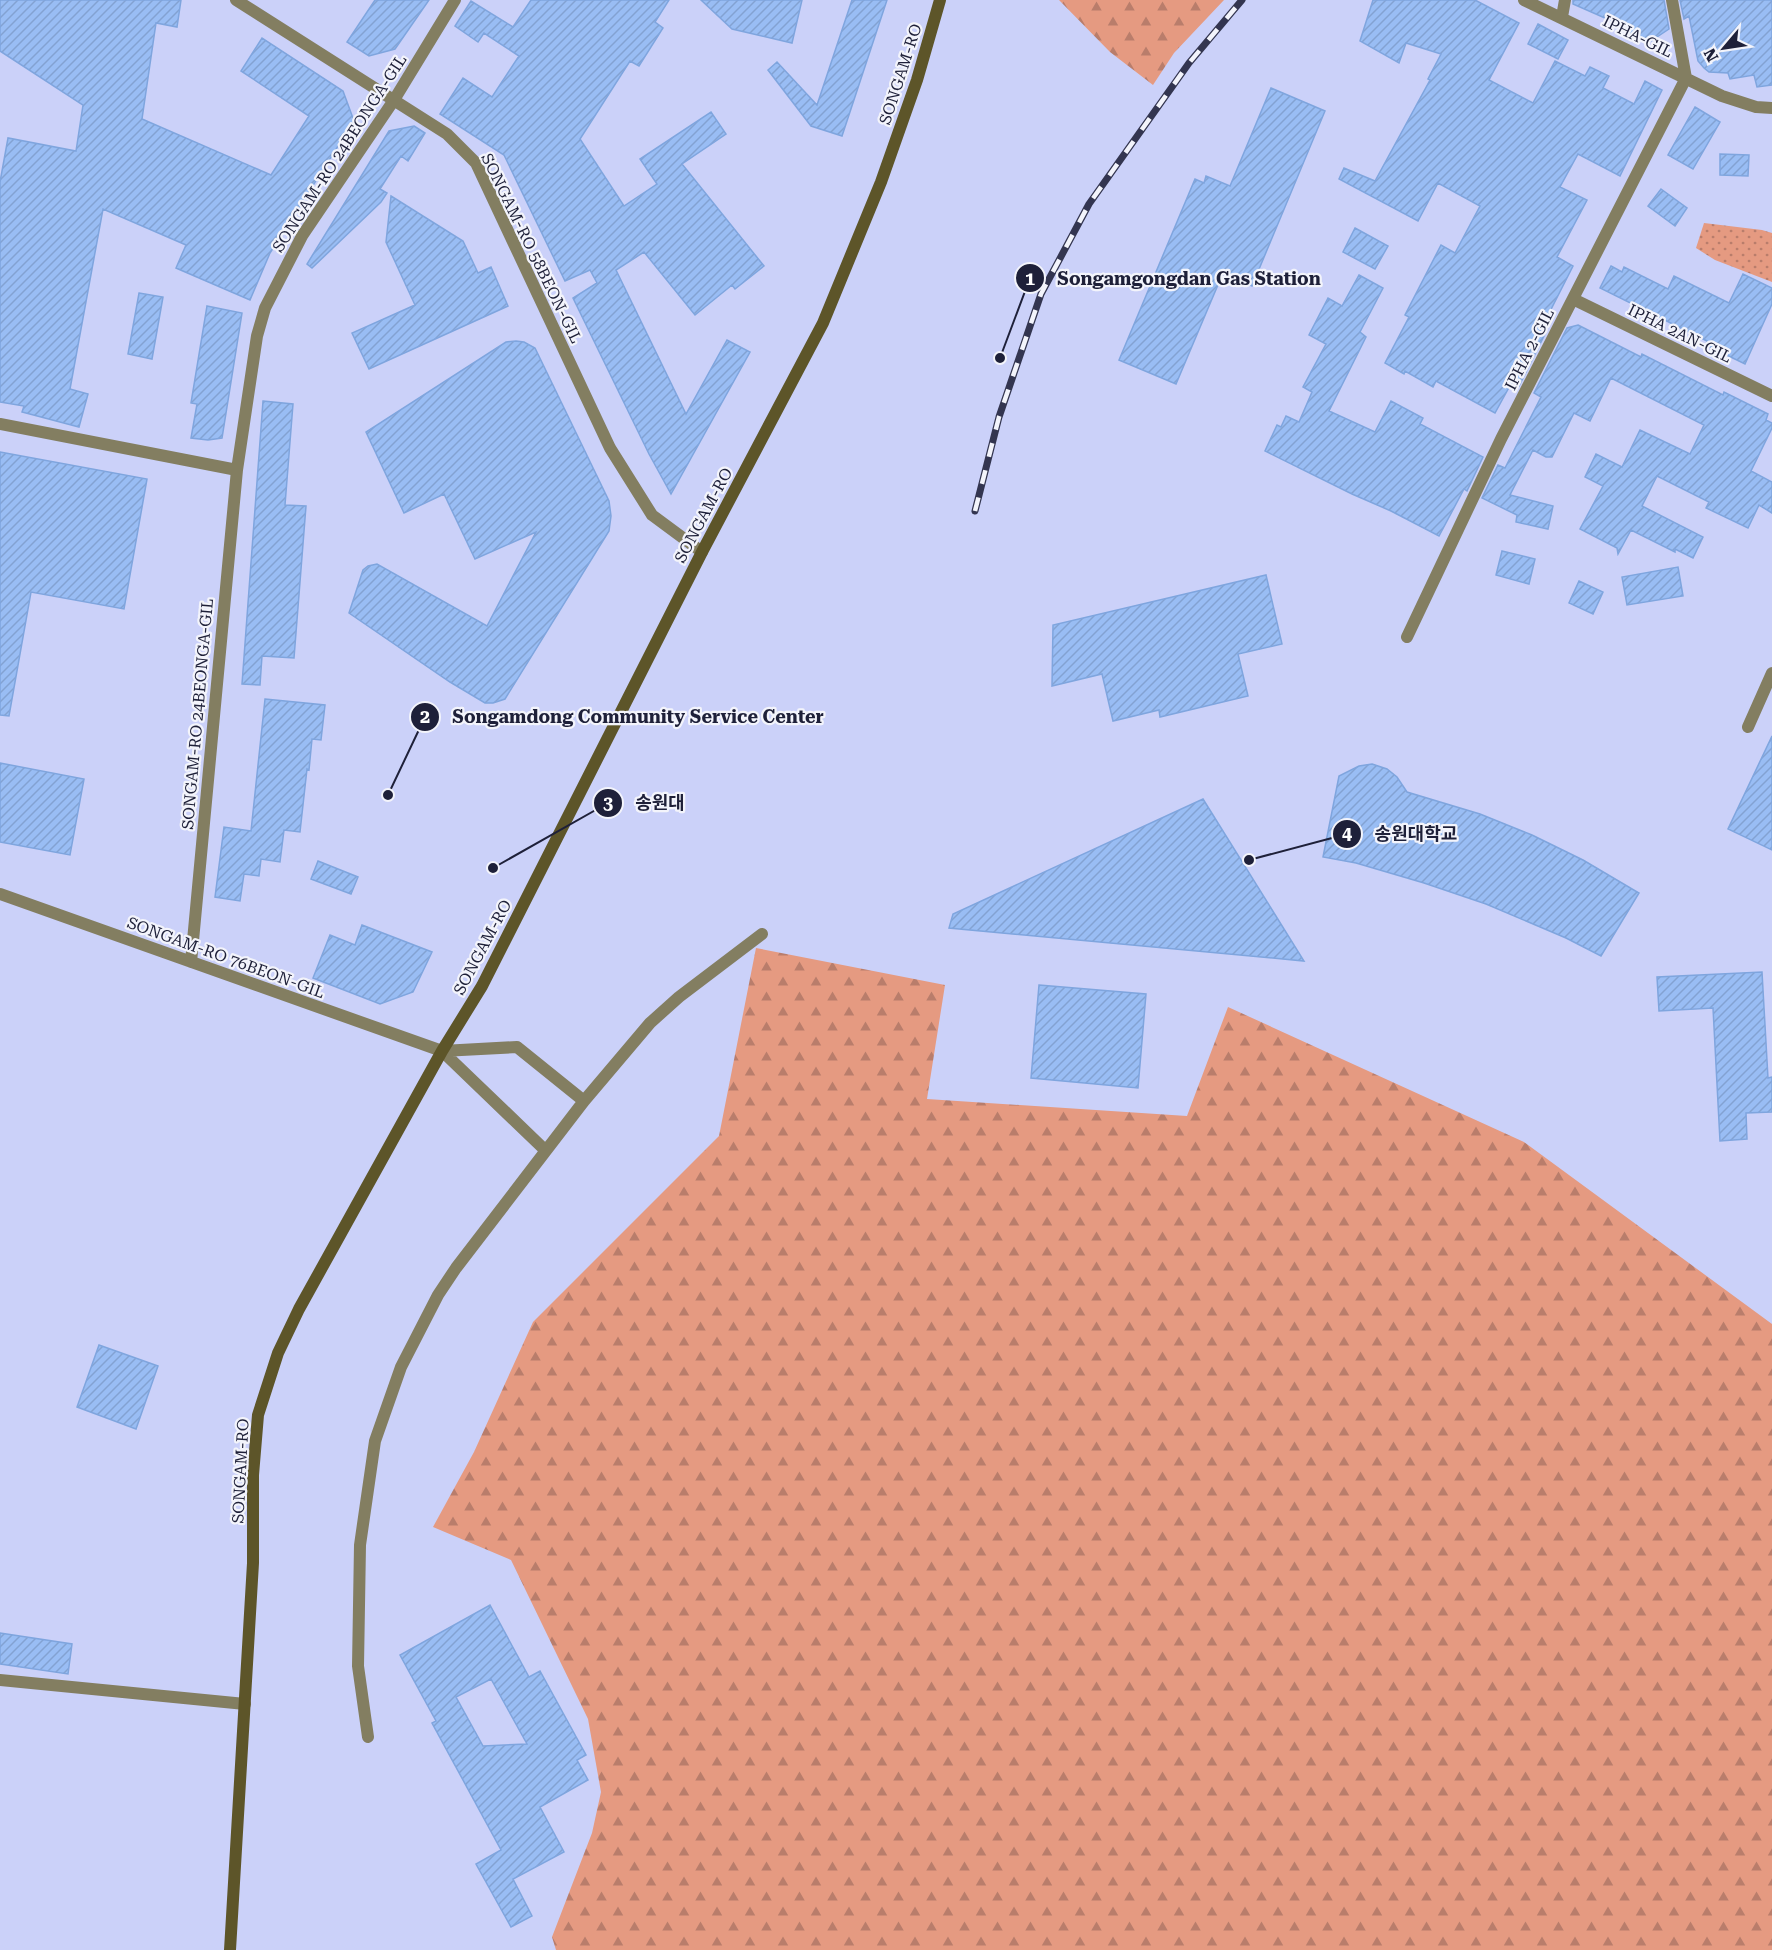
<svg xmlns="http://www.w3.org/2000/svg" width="1772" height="1950" viewBox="0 0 1772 1950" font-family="'Roboto Serif','Noto Sans KR',serif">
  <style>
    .grass { fill: url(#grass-dots) }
    .forest { fill: url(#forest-firs) }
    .building { fill: url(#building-hatch); stroke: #7fa5de; stroke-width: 1.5; fill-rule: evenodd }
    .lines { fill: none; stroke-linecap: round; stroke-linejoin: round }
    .street { stroke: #837e61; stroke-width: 12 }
    .secondary { stroke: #5d5529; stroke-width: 12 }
    .rail-casing { stroke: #333550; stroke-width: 7 }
    .rail { stroke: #f3f4fb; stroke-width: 4.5; stroke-dasharray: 14; stroke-linecap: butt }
    .labels { text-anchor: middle; stroke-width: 4.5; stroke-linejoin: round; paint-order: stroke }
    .street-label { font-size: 16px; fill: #1e2039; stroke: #f3f4fb }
    .leader { fill: none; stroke: #1e2039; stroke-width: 2 }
    .callout-dot { fill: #1e2039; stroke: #f3f4fb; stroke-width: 2 }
    .mark-label { font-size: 18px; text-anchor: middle; font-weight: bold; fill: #fff }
    .callout-label { font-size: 18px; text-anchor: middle; font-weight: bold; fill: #1e2039; stroke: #f3f4fb; stroke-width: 4.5; stroke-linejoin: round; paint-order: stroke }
  </style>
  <defs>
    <pattern id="grass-dots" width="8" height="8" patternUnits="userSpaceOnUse" patternTransform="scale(1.5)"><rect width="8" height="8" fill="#e59a81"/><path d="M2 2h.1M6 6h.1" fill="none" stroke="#b97d6b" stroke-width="1.8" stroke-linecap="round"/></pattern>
    <pattern id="forest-firs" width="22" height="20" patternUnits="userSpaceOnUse" patternTransform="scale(1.5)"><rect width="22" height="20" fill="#e59a81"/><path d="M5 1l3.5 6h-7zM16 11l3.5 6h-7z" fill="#b97d6b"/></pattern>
    <pattern id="building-hatch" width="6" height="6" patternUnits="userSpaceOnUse" patternTransform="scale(1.5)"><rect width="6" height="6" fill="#99bdf4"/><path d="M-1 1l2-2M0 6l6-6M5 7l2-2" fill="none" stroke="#83a2d2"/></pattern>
  </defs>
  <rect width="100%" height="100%" fill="#cbd1f9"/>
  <path class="grass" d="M 1704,223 L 1762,230 L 1772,233 L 1772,282 L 1715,260 L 1696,248 Z"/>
  <path class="forest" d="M 1059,0 L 1224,0 L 1174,53 L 1153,85 L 1110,52 Z
    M 756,948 L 945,985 L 927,1099 L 1187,1116 L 1228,1007 L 1524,1142 L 1772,1324 L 1772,1950 L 556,1950 L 552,1937 L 592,1833 L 601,1792 L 588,1719 L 511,1560 L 433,1527 L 474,1452 L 533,1322 L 719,1136 Z"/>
  <path class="building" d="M 0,0 L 181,0 L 177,27 L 156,23 L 142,119 L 271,175 L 309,116 L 241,71 L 262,38 L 343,91 L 354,121 L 270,253 L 250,300 L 176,268 L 186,245 L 103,209 L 70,389 L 88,394 L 79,427 L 22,412 L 24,406 L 0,402 L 0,182 L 8,138 L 76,151 L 83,105 L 0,51 Z
    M 375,0 L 429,0 L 395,49 L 369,56 L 347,42 Z
    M 531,0 L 669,0 L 655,22 L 663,28 L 639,66 L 630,61 L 580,139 L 624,206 L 657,184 L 640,159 L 711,112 L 726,134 L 682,164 L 764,266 L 735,289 L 732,285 L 695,315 L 644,252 L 616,270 L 686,414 L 727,340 L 750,352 L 671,494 L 649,454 L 573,298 L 597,283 L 590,270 L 565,281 L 504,155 L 440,114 L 463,78 L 492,97 L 519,56 L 484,33 L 478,42 L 455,26 L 471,1 L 513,27 Z
    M 701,0 L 802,0 L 792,43 L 732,29 Z
    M 852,0 L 887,0 L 842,136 L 811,126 L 768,70 L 777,62 L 817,105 Z
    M 1373,0 L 1475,0 L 1519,23 L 1489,80 L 1533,103 L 1555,61 L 1585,76 L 1590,67 L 1609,76 L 1603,88 L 1634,104 L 1645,81 L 1662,90 L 1620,176 L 1578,154 L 1560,187 L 1587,200 L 1557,257 L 1573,266 L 1537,337 L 1545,334 L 1519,386 L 1512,382 L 1495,413 L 1436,381 L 1433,387 L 1405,371 L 1404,374 L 1385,363 L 1409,317 L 1405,315 L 1441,245 L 1455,253 L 1480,206 L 1438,183 L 1418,221 L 1339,179 L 1344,168 L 1375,181 L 1430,80 L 1428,79 L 1441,54 L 1406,43 L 1399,63 L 1360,41 Z
    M 1573,0 L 1664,0 L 1669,29 L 1648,43 L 1631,35 L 1630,29 L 1573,4 Z
    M 1680,0 L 1772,0 L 1772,85 L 1757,87 L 1754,75 L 1730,79 L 1728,73 L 1709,72 L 1704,68 L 1698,61 L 1689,16 L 1684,19 Z
    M 1538,24 L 1568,40 L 1558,59 L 1528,44 Z
    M 1271,88 L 1325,111 L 1252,286 L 1223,273 L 1176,384 L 1119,360 L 1195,179 L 1204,183 L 1206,176 L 1230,186 Z
    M 1695,107 L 1720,122 L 1693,169 L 1668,155 Z
    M 414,126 L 425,133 L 408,161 L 401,156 L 380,189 L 387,193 L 381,202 L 312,268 L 307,264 L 389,131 Z
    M 1720,154 L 1749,155 L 1748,176 L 1720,175 Z
    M 1661,189 L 1687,208 L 1675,226 L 1648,206 Z
    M 391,196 L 463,241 L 478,273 L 491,267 L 508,306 L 369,369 L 352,333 L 415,305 L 386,242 Z
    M 1355,228 L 1388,246 L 1375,269 L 1343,252 Z
    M 1611,266 L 1622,272 L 1624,267 L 1668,289 L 1674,276 L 1729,303 L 1743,274 L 1772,288 L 1772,304 L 1745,364 L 1706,345 L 1707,341 L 1600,288 Z
    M 1359,275 L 1383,288 L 1360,332 L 1366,337 L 1329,411 L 1375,432 L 1391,401 L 1423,418 L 1420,424 L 1483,457 L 1467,491 L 1464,489 L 1439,536 L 1391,511 L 1352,494 L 1265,451 L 1277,425 L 1281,427 L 1286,416 L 1299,422 L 1312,392 L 1303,387 L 1326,344 L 1309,335 L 1328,298 L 1342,306 Z
    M 139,293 L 163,297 L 152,359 L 128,354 Z
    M 207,306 L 242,313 L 222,438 L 208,440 L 191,438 L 197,404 L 191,403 Z
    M 1578,325 L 1641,357 L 1642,354 L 1723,395 L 1724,392 L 1768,414 L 1766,420 L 1772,423 L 1772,428 L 1751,471 L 1772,482 L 1772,513 L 1759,505 L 1748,528 L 1706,508 L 1709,502 L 1657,476 L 1642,506 L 1703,537 L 1693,558 L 1675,549 L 1675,552 L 1631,530 L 1618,554 L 1617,548 L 1580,529 L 1603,486 L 1585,477 L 1596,454 L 1622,467 L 1640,430 L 1690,454 L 1704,425 L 1611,378 L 1590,421 L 1574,413 L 1552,457 L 1546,457 L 1533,450 L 1510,495 L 1553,506 L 1548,529 L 1516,522 L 1517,515 L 1482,498 L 1498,465 L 1505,468 L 1541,397 L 1534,393 L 1567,328 Z
    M 516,341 L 524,342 L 535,348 L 609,501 L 611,516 L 609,531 L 505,699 L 493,703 L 485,703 L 450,682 L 349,613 L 363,570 L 368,566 L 377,564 L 487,626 L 536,532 L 475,559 L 444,494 L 404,513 L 366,432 L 506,342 Z
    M 263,401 L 293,404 L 285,505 L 306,506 L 294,658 L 262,656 L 260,685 L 242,684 Z
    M 0,452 L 147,479 L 124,609 L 31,592 L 9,716 L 0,715 Z
    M 1502,551 L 1535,559 L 1529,584 L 1496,575 Z
    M 1678,567 L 1683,596 L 1627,605 L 1622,577 Z
    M 1266,575 L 1282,644 L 1238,654 L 1248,696 L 1160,717 L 1159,710 L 1113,721 L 1102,674 L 1052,686 L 1053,625 Z
    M 1579,581 L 1603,592 L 1593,614 L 1569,603 Z
    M 265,699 L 325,705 L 321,740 L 312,739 L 309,770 L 307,769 L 300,832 L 284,830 L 280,862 L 261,859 L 259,876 L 244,874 L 240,901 L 215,897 L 224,827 L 251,831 Z
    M 1772,736 L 1772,850 L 1728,829 Z
    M 0,763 L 84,779 L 70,855 L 0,842 Z
    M 1372,764 L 1387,769 L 1397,777 L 1407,792 L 1480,814 L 1532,835 L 1583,860 L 1639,893 L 1601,956 L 1566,938 L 1486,904 L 1424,883 L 1356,863 L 1323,857 L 1339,776 L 1359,766 Z
    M 1203,799 L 1304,961 L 949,928 L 953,914 Z
    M 318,861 L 358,877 L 351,894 L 311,879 Z
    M 362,925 L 432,952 L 413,992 L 380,1004 L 313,978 L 330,935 L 355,945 Z
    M 1762,972 L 1768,1078 L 1772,1077 L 1772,1112 L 1746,1113 L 1747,1139 L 1720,1141 L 1713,1008 L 1659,1011 L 1657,977 Z
    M 1039,985 L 1146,994 L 1138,1088 L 1031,1078 Z
    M 99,1345 L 158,1366 L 136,1429 L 77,1407 Z
    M 490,1605 L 529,1677 L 540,1671 L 586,1755 L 577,1760 L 588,1780 L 540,1807 L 564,1852 L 513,1879 L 532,1916 L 511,1927 L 476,1864 L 501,1850 L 432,1723 L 436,1721 L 400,1655 ZM 491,1679 L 527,1744 L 483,1746 L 456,1697 Z
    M 0,1633 L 72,1644 L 68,1674 L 0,1664 Z"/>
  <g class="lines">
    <path class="street" d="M 236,0 L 447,134 L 476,163 L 610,448 L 652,515 L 702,552
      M 1524,0 L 1722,96 L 1756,107 L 1772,108
      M 1562,17 L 1565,0
      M 1573,299 L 1772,396
      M 0,424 L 237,470
      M 1407,637 L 1501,439 L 1686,78 L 1672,0
      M 1748,727 L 1772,673
      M 0,894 L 442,1051 L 517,1047 L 584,1101
      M 191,962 L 237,470 L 257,336 L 265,308 L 302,236 L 394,100 L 455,0
      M 442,1051 L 545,1150
      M 0,1680 L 245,1704
      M 368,1737 L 358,1666 L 360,1545 L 375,1441 L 401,1367 L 438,1295 L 456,1268 L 584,1101 L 650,1023 L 679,997 L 762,934"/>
    <path class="secondary" d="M 230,1950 L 253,1563 L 253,1475 L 258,1415 L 278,1353 L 299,1309 L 442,1051 L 482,986 L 702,552 L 823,323 L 881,182 L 917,80 L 940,0"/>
    <g class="rail-casing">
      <path id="rail" d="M 975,511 L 999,417 L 1041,294 L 1089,204 L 1189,63 L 1242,0"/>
    </g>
    <use href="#rail" class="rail"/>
  </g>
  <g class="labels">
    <g class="street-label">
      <text transform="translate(1638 36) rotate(26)" y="6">IPHA-GIL</text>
      <text transform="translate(900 74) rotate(-72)" y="6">SONGAM-RO</text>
      <text transform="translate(339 153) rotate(-57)" y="6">SONGAM-RO 24BEONGA-GIL</text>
      <text transform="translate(532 248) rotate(64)" y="6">SONGAM-RO 58BEON-GIL</text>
      <text transform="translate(1680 333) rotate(26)" y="6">IPHA 2AN-GIL</text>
      <text transform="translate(1529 349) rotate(-63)" y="6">IPHA 2-GIL</text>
      <text transform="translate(703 515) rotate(-62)" y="6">SONGAM-RO</text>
      <text transform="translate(197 714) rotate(-85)" y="6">SONGAM-RO 24BEONGA-GIL</text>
      <text transform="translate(482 947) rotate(-62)" y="6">SONGAM-RO</text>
      <text transform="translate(226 957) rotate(20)" y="6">SONGAM-RO 76BEON-GIL</text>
      <text transform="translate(240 1471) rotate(-87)" y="6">SONGAM-RO</text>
    </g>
  </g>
  <path class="leader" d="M1000 358L1030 278M388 795L425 717M493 868L608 803M1249 860L1347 834"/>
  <g class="callout-dot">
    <circle cx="1000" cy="358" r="6"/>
    <circle cx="388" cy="795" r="6"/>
    <circle cx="493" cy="868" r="6"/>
    <circle cx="1249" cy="860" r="6"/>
    <circle cx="1030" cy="278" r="15"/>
    <circle cx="425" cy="717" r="15"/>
    <circle cx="608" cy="803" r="15"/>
    <circle cx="1347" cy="834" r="15"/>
  </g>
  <g class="mark-label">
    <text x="1030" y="285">1</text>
    <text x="425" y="723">2</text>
    <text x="608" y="809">3</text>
    <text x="1347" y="840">4</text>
  </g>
  <g class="callout-label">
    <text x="1189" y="285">Songamgongdan Gas Station</text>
    <text x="638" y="723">Songamdong Community Service Center</text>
    <text x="660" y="809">송원대</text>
    <text x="1416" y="840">송원대학교</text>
  </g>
  <g transform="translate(1724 48) rotate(241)" stroke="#f3f4fb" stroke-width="4.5" paint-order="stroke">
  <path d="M0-4.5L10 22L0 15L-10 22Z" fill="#1e2039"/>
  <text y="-9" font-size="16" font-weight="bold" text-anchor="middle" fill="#1e2039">N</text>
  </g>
</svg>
